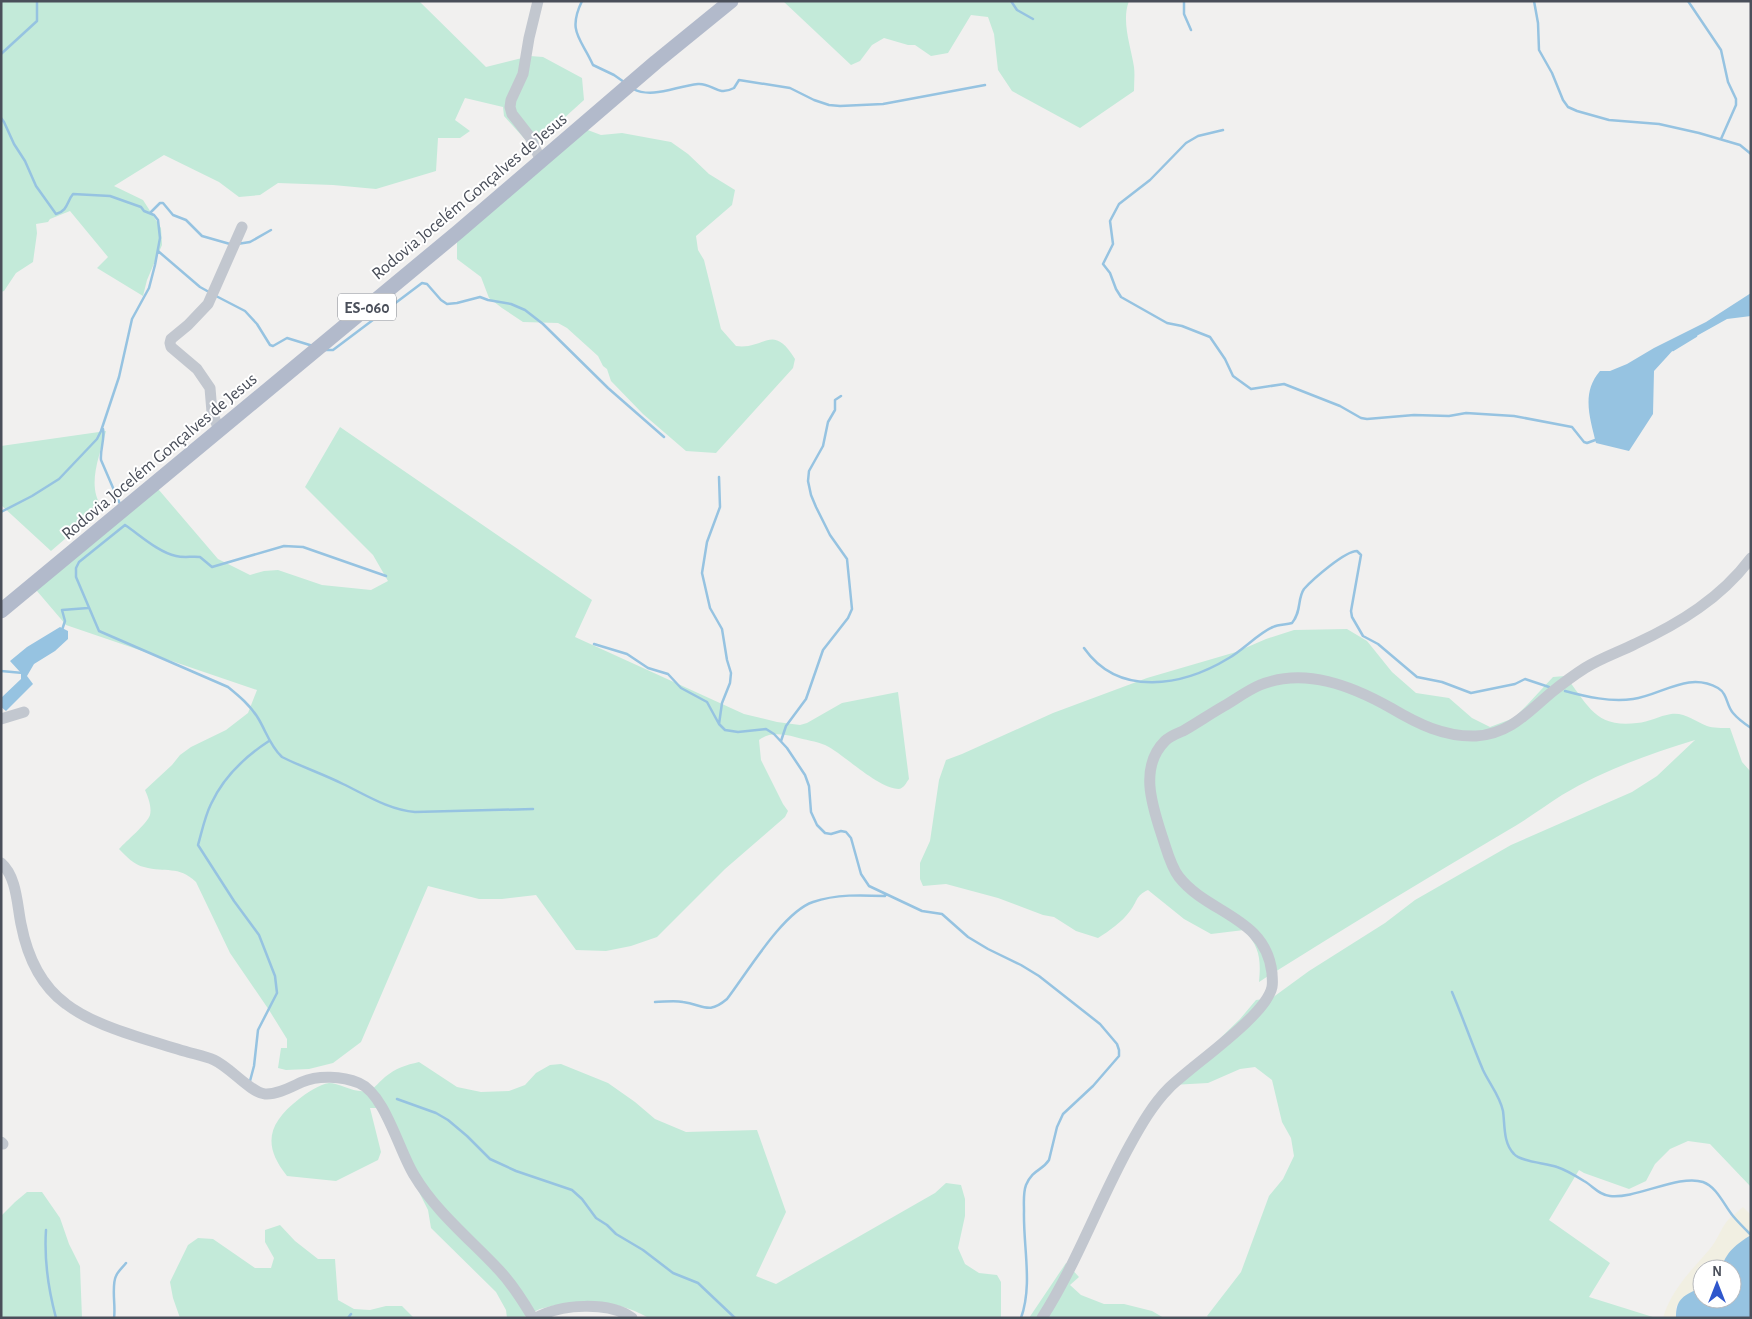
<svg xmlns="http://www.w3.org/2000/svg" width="1752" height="1319" viewBox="0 0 1752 1319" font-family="'Alegreya Sans',sans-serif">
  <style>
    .green { fill: #c3ead9 }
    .sand { fill: #f1efe2 }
    .water { fill: #96c3e1 }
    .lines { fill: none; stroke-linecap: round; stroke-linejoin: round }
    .stream { stroke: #96c3e1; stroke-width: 2.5 }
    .minor { stroke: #c2c7cf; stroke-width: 11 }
    .major { stroke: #b2bacb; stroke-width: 15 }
    .labels { text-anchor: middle; stroke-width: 4; stroke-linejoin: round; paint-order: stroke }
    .shield { fill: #fff; stroke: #80848c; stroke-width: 1 }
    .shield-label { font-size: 16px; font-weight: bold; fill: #4a4f5a }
    .street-label { font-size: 18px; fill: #4a4f5a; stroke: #fff }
  </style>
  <rect width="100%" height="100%" fill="#f1f0ef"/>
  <path class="green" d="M 1,1 L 419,1 L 486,67 L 530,56 L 543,57 L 582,78 L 584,100 L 532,147 L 504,116 L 503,107 L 465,98 L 455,120 L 470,131 L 460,138 L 438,138 L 436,171 L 376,189 L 333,185 L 278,183 L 260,195 L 239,197 L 219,182 L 164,155 L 114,186 L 143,200 L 161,228 L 162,245 L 147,280 L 143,296 L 97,268 L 108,257 L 70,211 L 50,219 L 48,222 L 36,224 L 37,233 L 33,262 L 16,273 L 4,291 L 1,292 Z
    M 783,1 L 1129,1 C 1121,21 1131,47 1134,67 C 1135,75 1134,83 1134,91 L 1080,128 L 1012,91 L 998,70 L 994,34 L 988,17 L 971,15 L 948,53 L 931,56 L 915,45 L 908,45 L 884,38 L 872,45 L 860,61 L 851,65 Z
    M 585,129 L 601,135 L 622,133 L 671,142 L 688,154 L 709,174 L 735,190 L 732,205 L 696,236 L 698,250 L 704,260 L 721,329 L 736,346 C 765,350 772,322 795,359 L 793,368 L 716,453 L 686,451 L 643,414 L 611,381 L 607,369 L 603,366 L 598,356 L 567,328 L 558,323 L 523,322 L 502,308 L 489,298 L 481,277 L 457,259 L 457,239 Z
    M 340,427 L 592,600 L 575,637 L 744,714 L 777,722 L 800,725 L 807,723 L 842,703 L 898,692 L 909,779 C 906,783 904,788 899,789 C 878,789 844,754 825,745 C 816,741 805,740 795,737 C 782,734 769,732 759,740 L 761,760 L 783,804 L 788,811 L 785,817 L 725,869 L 657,937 L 631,946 L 606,951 L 576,950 L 536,895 L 502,899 L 479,899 L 428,886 L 361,1042 L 333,1063 L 309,1069 L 286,1070 L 278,1068 L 281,1048 L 287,1048 L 287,1039 L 269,1010 L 230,953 L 196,882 C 178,865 166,873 144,867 C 134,865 126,856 119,849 C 126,841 147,824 150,815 C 152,807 148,797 145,790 L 172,765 L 180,755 L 191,747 L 226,730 L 248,713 L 257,690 L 66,625 L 37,591 L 24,593 L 153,483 L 218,559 L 250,575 L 264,571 L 278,570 L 322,585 L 371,590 L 388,581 L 373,555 L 305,487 Z
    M 106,431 C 100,455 86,486 102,507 L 51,551 L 1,505 L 1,446 Z
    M 1347,629 L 1367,641 L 1392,672 L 1416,693 L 1449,698 L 1472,718 L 1490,727 L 1514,718 L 1527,705 L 1553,677 L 1565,676 C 1589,705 1594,728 1637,723 C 1649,722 1659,716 1671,714 C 1684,712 1695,721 1707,726 C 1713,728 1722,728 1730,728 L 1742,762 L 1751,772 L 1751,1187 L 1710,1144 L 1688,1141 L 1670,1149 L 1655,1164 L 1646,1181 L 1629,1189 L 1584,1173 L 1579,1170 L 1549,1220 L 1610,1263 L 1589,1297 L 1656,1318 L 1209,1318 L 1207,1316 L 1241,1272 L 1269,1196 L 1283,1179 L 1294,1156 L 1291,1138 L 1282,1122 L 1272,1080 L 1255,1067 L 1240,1069 L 1208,1083 L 1172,1085 L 1240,1019 L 1256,1000 L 1272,998 L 1309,971 L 1385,923 L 1415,900 L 1511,845 L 1632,792 L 1657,776 L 1695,740 C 1649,754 1604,770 1562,795 C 1543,807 1525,821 1505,832 C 1422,881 1340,931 1259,982 C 1261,960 1260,947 1244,930 L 1211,934 L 1184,919 L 1148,890 C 1135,896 1138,901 1130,911 C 1122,922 1109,931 1098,938 L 1076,931 L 1054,917 L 1043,915 L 998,898 L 946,884 L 923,886 L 920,879 L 920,863 L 930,841 L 939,780 L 946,760 L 962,754 L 1053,713 L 1147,678 L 1236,652 L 1266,639 L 1294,630 Z
    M 419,1062 L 457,1087 L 481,1092 L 509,1091 L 525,1085 L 536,1073 L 550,1065 L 561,1064 L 608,1083 L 635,1102 L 655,1119 L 686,1132 L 757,1130 L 786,1212 L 756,1276 L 776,1284 L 935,1193 L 946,1183 L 961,1185 L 965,1199 L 965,1216 L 958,1248 L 965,1264 L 979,1273 L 997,1275 L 1001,1282 L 1001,1318 L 649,1318 C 616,1299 577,1298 540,1309 C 534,1311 529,1316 522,1318 C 518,1319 512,1318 507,1318 L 506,1310 L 496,1292 L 431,1228 L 428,1210 L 377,1108 L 370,1108 L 381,1152 L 378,1160 L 336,1181 L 287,1176 C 262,1145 268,1123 299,1099 C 305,1094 320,1084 329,1083 C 340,1083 356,1095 370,1090 C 375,1088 380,1081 385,1077 C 396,1068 406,1065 419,1062 Z
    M 27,1192 L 42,1192 L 60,1218 L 69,1244 L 80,1266 L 82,1318 L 1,1318 L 1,1216 L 15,1202 Z
    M 280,1225 L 295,1241 L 318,1259 L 335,1259 L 338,1300 L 354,1309 L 370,1310 L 386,1306 L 402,1306 L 414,1318 L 180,1318 L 173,1298 L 170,1282 L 188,1245 L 198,1238 L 213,1239 L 255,1268 L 271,1268 L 274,1258 L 265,1242 L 265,1230 Z
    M 1066,1263 L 1079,1277 L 1070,1285 L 1081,1295 L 1104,1304 L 1124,1304 L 1152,1311 L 1164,1318 L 1029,1318 Z"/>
  <path class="sand" d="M 1743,1207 L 1751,1215 L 1751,1235 C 1740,1242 1724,1256 1722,1269 L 1702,1269 L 1702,1291 L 1698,1290 L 1676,1306 L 1676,1318 L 1663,1318 C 1671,1290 1691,1271 1709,1250 C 1717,1241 1721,1228 1728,1220 C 1733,1215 1739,1211 1743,1207 Z"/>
  <path class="water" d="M 1751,293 L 1751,316 L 1727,319 L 1675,348 L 1654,371 L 1653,414 L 1629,451 L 1596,443 C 1590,418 1581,393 1600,371 L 1610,371 L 1627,364 L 1654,348 L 1706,322 Z
    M 60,627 L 68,631 L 68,639 L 55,651 L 34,664 L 27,676 L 33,684 L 6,711 L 1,707 L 1,698 L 21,679 L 21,673 L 10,661 L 27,647 Z
    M 1751,1235 L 1751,1318 L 1676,1318 C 1676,1300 1682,1296 1698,1289 L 1702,1291 L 1702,1299 L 1732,1299 L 1732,1269 L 1722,1269 C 1724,1253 1738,1243 1751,1235 Z"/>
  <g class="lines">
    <path class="stream" d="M 582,1 C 567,32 581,38 593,65 L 614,75 L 624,82
      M 1011,1 L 1017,10 L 1033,19
      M 1184,1 L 1184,14 L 1191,30
      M 1534,1 L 1538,23 L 1539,50 L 1552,73 L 1563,100 L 1568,107 L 1577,111 L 1609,120 L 1659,124 L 1699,133 L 1740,145 L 1751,154
      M 1688,1 L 1721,50 L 1728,82 L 1736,99 L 1736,105 L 1721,139
      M 1,54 L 37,21 L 37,1
      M 633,89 C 653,99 676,86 698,84 C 713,83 717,97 734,88 L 739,80 L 790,88 L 814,100 L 829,105 L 840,106 L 883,104 L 985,85
      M 1,118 L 4,122 L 14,144 L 25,161 L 36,186 L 56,214 C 68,211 67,201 73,194 L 110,196 L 141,207 L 144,211 L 154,215 L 158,220 L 160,238 L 155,265 L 149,288 L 132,319 L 119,377 L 101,431 L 97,439 L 59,479 L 32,496 L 1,512
      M 1223,130 L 1198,136 L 1186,143 L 1150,180 L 1119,204 L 1110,221 L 1113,244 L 1103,264 L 1110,273 L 1116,289 L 1121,297 L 1167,323 L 1182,326 L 1210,337 L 1225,359 L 1233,376 L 1251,389 L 1284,384 L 1340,406 L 1361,418 L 1367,419 L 1414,415 L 1449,416 L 1466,413 L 1514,416 L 1572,427 L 1584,442 L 1587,443 L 1598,439
      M 150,213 L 160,203 L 163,203 L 173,215 L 186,220 L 202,236 L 230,244
      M 237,244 L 250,242 L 271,230
      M 158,251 L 200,287 L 209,292
      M 216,296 L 245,311 L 257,324 L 270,345 L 273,346 L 287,338 L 313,346
      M 325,350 L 333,350 L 422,283 L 427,284 L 441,300 L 447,304 L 457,303 L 480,297 L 488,300 L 511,304 L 525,310 L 543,324 L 608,388 L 664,437
      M 1673,350 L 1696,336
      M 103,429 C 105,439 100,449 101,460 L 120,504
      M 125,525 L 79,562 L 76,568 L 76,577 L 99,631 L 228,687 C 239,696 250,705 258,718 C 266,731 270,746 282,757 C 302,767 323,774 343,784 C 366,795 389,810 415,812 L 533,809
      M 125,525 C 140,535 158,552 176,556 C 184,558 192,556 200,557 L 212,567 L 284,546 L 303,547 L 386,576
      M 62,630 L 65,621 L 62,610 L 88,608
      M 594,644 L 627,654 L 648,668 L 668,674 L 681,688 L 707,702 L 719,724 L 725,730 L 738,732 L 766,729 L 774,734 L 787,748 L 805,775 L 809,786 L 811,812 L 817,825 L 825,833 L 831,834 L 841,831 L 846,832 L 851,838 L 861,874 L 869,886 L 922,911 L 942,914 L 968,937 L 988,949 L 1021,965 L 1039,976 L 1100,1024 L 1117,1044 L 1119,1050 L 1119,1056 L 1093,1086 L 1063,1114 L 1057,1127 L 1049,1160 C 1042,1171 1033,1169 1026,1185 C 1023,1193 1024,1203 1024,1211 C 1023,1247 1033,1284 1021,1318
      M 1084,648 C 1119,698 1183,686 1229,658 C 1243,650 1260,632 1273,627 C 1279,624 1286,625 1292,623 C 1302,611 1297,599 1304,589 C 1313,579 1345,551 1357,551 L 1361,555 L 1351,611 L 1352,617 L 1363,636 L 1378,644 L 1417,677 L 1442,682 L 1471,693 L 1515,684 L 1525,679 L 1549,687
      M 1,671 L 23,673
      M 1565,691 C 1587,697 1610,702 1633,699 C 1662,695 1688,671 1718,688 C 1728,694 1726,705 1733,713 C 1738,719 1745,724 1751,728
      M 719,724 L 722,703 L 730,683 L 731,673 L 727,660 L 722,629 L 710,608 L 702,573 L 707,542 L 720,507 L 719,477
      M 781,741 L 786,726 L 806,699 L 823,650 L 848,618 L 852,609 L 847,559 L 830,535 L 816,507 L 811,495 L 808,481 L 809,471 L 823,446 L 828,422 L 835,410 L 835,400 L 841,396
      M 1452,992 C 1463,1018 1472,1044 1483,1070 C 1489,1083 1500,1096 1503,1111 C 1505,1125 1503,1143 1514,1154 C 1521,1162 1546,1163 1557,1167 C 1566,1170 1576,1176 1584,1181 C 1593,1186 1599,1195 1610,1196 C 1636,1199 1679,1174 1703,1182 C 1717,1187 1724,1205 1733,1216 C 1738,1222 1745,1229 1751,1235
      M 655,1002 C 664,1002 674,1000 683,1002 C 704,1005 708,1015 727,999 C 747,973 783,912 813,902 C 836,894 862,895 885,896
      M 250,1081 L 254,1066 L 258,1030 L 277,993 L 275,976 L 259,935 L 234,901 L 198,845 C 202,831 205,816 211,804 C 223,778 246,756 269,741
      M 397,1099 L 436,1113 L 448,1120 L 467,1136 L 490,1159 L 516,1171 L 572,1190 L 582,1199 L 596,1218 L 607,1225 L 616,1234 L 643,1250 L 673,1273 L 698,1283 L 735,1318
      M 46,1230 C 44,1260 48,1288 56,1318
      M 114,1318 C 116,1306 111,1286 116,1276 C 118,1271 123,1267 126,1263
      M 348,1318 L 351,1314"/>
    <path class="minor" d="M 538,1 L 529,38 L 523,74 L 511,100 L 510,107 L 512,114 L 530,137 L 541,161
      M 219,430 L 212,412 L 210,388 L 197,369 L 171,347 L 170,343 L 171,339 L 188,325 L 208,304 L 242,227
      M 1,719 L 24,712
      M 1,863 C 17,877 17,905 21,924 C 27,955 40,985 66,1004 C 96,1027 148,1040 184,1051 C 194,1054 205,1056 214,1060 C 230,1067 251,1093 265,1094 C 277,1095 291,1087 302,1082 C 318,1075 342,1076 359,1083 C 385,1094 399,1151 414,1175 C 436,1212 470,1239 499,1270 C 513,1285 523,1301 533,1318
      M 1,1142 L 3,1144
      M 536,1318 C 560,1304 609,1301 632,1318
      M 1042,1318 C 1077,1263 1099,1201 1130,1145 C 1141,1125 1153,1104 1169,1088 C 1192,1065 1266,1016 1272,987 C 1273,982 1272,977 1272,973 C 1266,917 1208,914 1179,877 C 1171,867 1167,851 1163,839 C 1153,808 1138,768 1165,741 C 1170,736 1176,734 1183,731 C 1197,723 1210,714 1224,706 C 1236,699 1248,690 1260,685 C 1305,667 1352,686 1391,708 C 1418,724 1444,737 1476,736 C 1510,734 1528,712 1552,692 C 1562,684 1574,675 1585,668 C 1601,658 1619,652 1635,644 C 1680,623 1721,598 1751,558"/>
    <path class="major" d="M 1,611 L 458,232 L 656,62 L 731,1"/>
  </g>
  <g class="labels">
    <rect class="shield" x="338" y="293.5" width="58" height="27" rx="4"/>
    <g class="shield-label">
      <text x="367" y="313">ES-060</text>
    </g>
    <g class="street-label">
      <text transform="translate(469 196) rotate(-40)" y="6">Rodovia Jocelém Gonçalves de Jesus</text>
      <text transform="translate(159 456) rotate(-40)" y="6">Rodovia Jocelém Gonçalves de Jesus</text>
    </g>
  </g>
  <rect width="1752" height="1319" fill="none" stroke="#4a4f5a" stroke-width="5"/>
  <g transform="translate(1717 1284)"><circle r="24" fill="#ffffff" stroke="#b7b9bd"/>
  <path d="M0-4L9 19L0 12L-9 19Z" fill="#2f57cc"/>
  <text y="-8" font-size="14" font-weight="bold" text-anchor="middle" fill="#4a4f5a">N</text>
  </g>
</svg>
